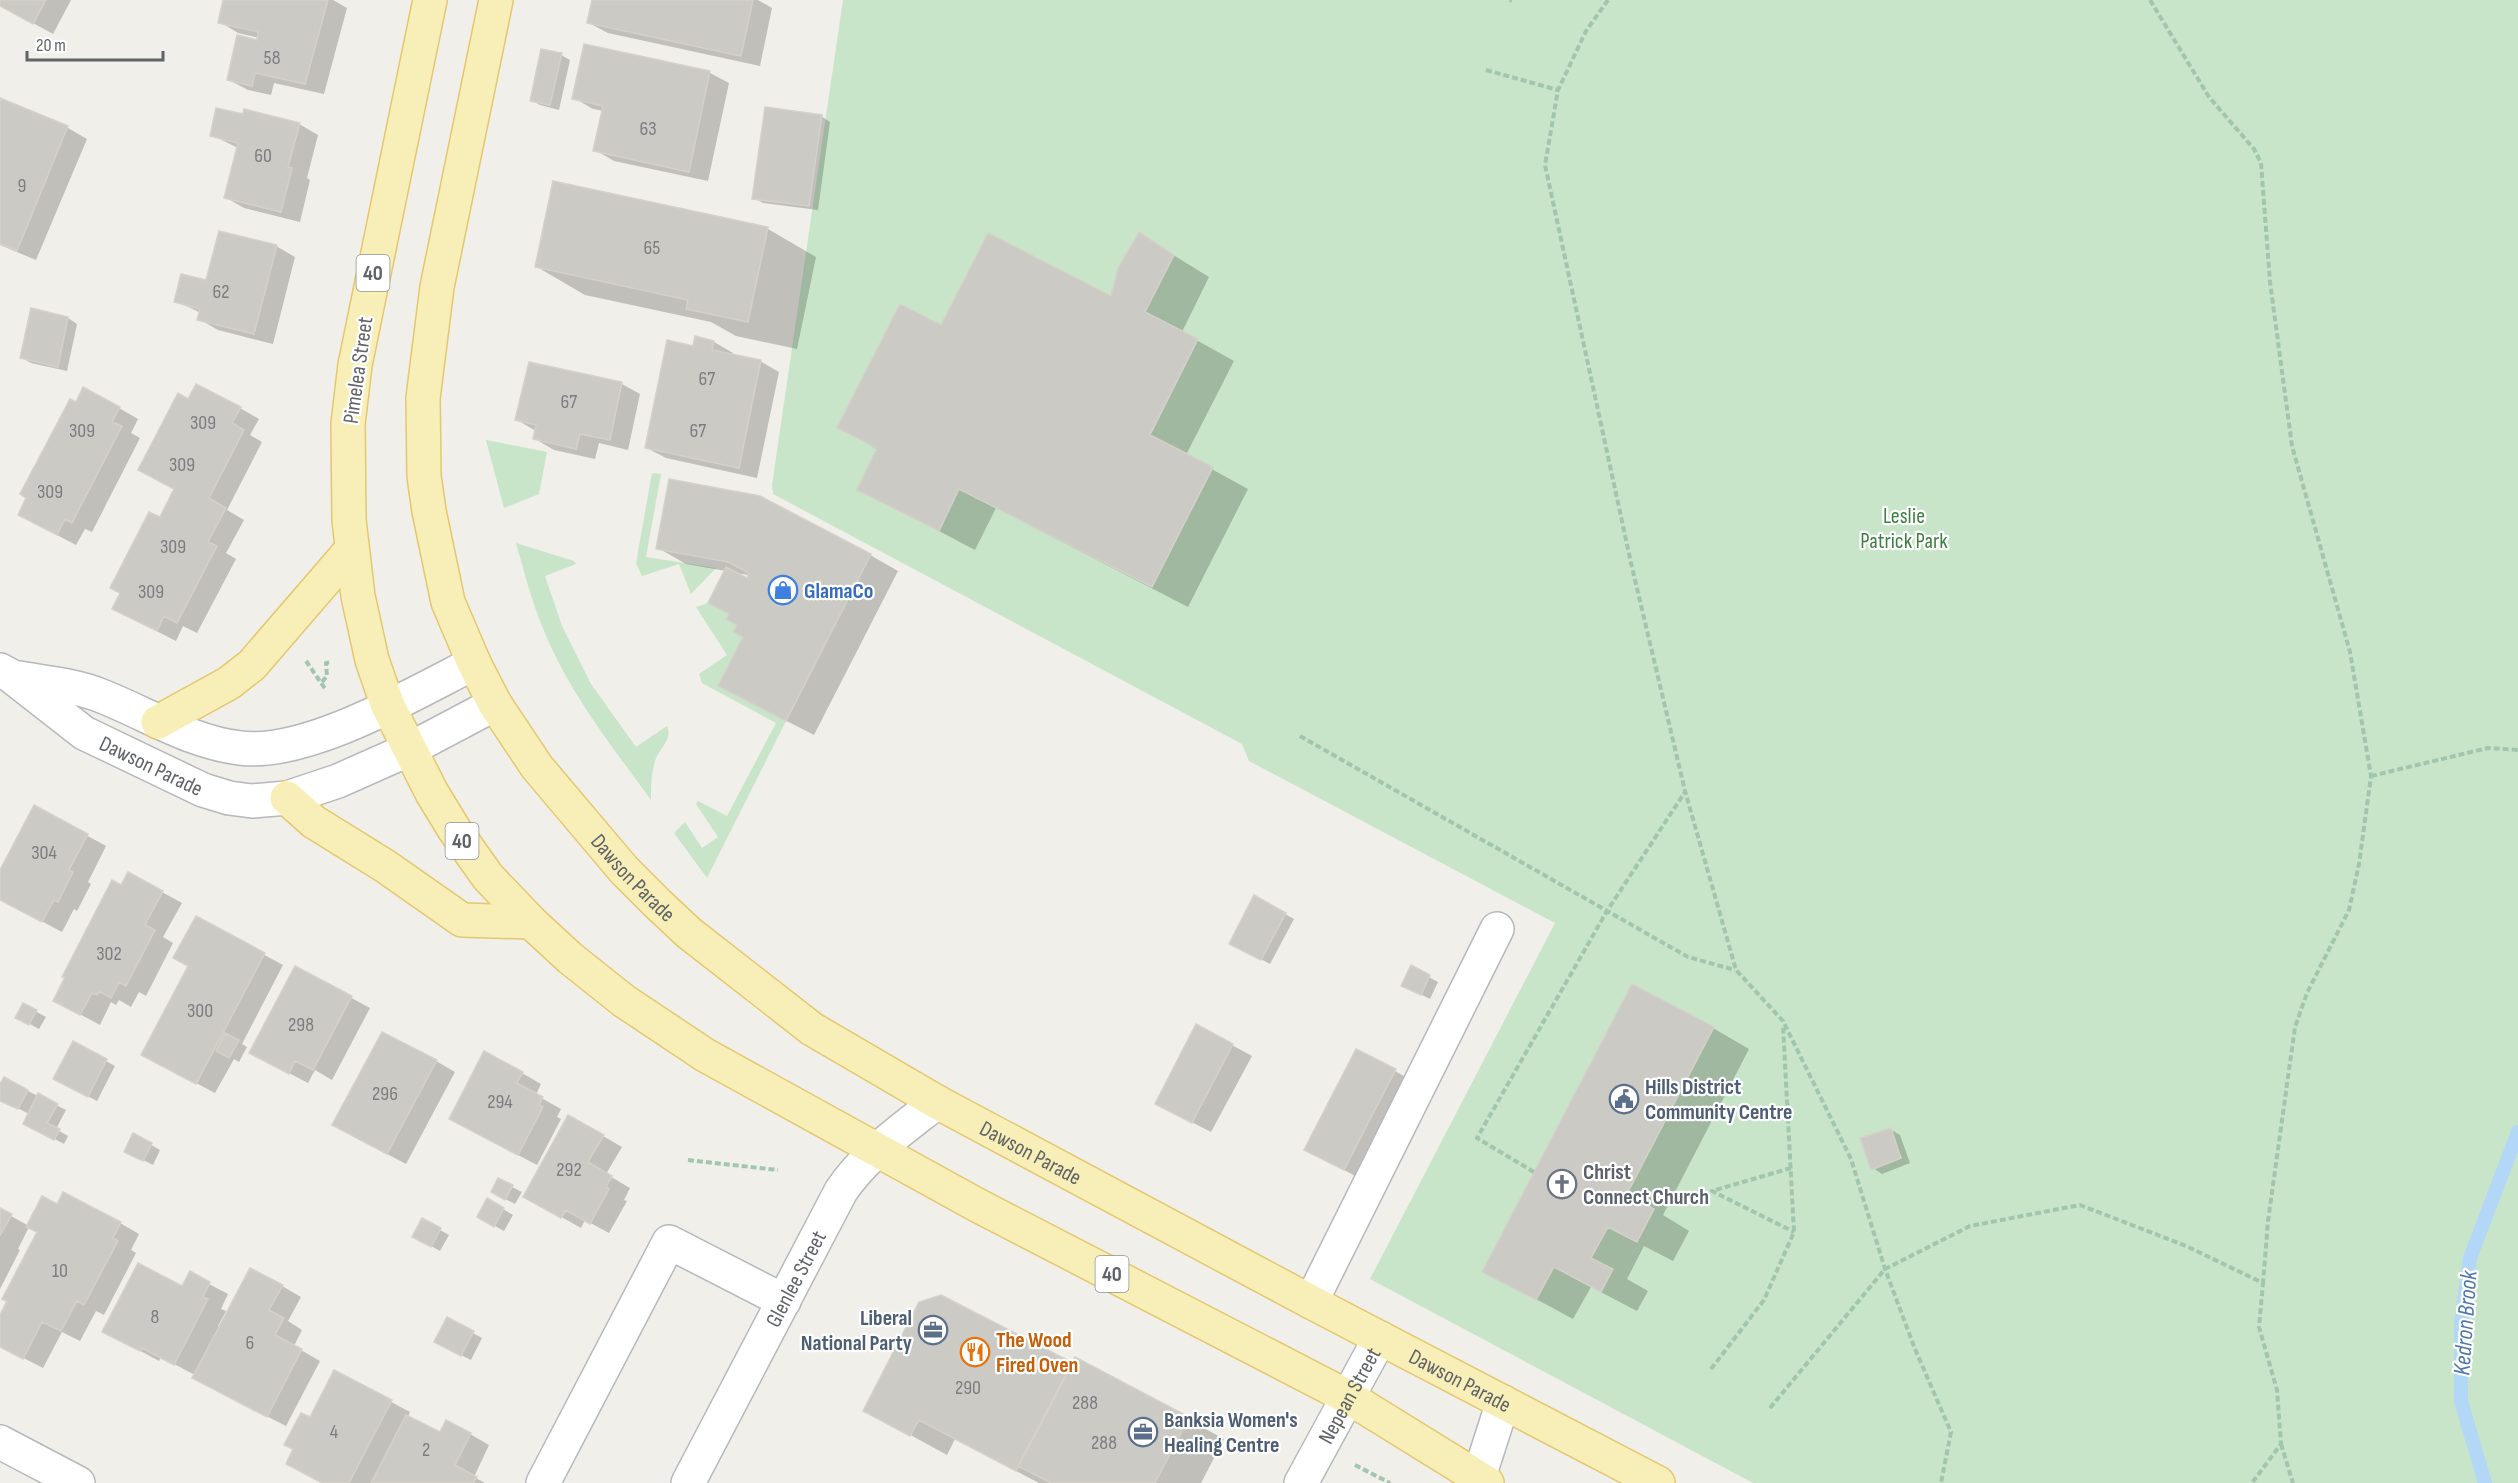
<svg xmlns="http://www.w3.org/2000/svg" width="2518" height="1483" viewBox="0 0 2518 1483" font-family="'Sofia Sans Condensed',sans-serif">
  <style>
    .green { fill: #c8e5c9 }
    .shadow { fill: #0003; fill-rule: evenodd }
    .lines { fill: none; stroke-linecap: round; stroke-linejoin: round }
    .stream { stroke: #b2d7f7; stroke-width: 14 }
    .building { fill: #cccac5; stroke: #d4d1c8; stroke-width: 1.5 }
    .minor-casing { stroke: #b6b8bb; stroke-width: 36 }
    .major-casing { stroke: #e4c76e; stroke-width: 36 }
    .path { stroke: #a2c5ae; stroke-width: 4; stroke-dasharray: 6 3; stroke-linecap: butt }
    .minor { stroke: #fff; stroke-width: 33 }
    .major { stroke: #f7efb7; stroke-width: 33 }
    .labels { text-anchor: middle; stroke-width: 4.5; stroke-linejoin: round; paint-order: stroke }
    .number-label { font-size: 20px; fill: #7b7d7e }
    .shield { fill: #fff; stroke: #909295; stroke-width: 1.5 }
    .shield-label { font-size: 21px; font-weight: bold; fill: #606367 }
    .street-label { font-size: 22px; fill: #606367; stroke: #fff }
    .park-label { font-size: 22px; fill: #3e8043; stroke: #fff }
    .shop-label { font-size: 22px; font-weight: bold; fill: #366cbe; stroke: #fff; text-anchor: start }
    .service-label { font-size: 22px; font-weight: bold; fill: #4e5e75; stroke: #fff; text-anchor: start }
    .worship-label { font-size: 22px; font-weight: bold; fill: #5b616d; stroke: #fff; text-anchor: start }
    .food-label { font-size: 22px; font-weight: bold; fill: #c56008; stroke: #fff; text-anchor: start }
    .water-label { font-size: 24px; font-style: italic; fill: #4f78a8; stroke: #fff }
  </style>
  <rect width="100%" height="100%" fill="#f0efe9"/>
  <path class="green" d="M 843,0 L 2518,0 L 2518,1483 L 1753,1483 L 1370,1279 L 1555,923 L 1249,761 L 1242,744 L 773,494 L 772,485 Z
    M 486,440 L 547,452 L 539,494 L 504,508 Z
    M 652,473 L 661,474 L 646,557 L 716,568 L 691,594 L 679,564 L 642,576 L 636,563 Z
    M 516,543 L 574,561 L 576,564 L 545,576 L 562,626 L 591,684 L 636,747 L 667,726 C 673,740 659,748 655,761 C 651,774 651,787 651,800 C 611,745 567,690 542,626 C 531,599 524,571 516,543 Z
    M 708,603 L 729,614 L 737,625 L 733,632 L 743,637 L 718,686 L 786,721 L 707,878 L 674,833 L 685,822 L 702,848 L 718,837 L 696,804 L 698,801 L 727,816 L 776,723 L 702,683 L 699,674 L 727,655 L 696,607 Z"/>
  <path class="shadow" d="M 0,0 L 71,0 L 53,34 L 0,5 Z
    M 225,0 L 333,0 L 347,8 L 324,94 L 274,83 L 271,95 L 248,90 L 229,80 L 258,42 L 259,38 L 238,33 L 220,22 Z
    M 594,0 L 758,0 L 772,8 L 760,66 L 608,33 L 589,23 Z
    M 585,46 L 710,73 L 729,83 L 708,181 L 614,161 L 595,150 L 604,111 L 593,109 L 574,98 Z
    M 561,55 L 570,60 L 559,110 L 540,105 L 531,100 Z
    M 0,100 L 68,128 L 87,139 L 36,260 L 0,245 Z
    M 821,116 L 830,122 L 818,210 L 763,203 L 754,198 Z
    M 299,124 L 318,135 L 307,178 L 310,180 L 300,222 L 244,208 L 225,197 L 238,148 L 212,135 Z
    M 554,183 L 768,229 L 816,257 L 797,349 L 736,336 L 711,322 L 585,295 L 537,267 Z
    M 1139,234 L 1209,277 L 1182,332 L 1234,361 L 1186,455 L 1248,489 L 1188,607 L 996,508 L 975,550 L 859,489 L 878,450 L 839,427 L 942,327 L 1112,298 Z
    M 276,246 L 295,257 L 273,344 L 218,330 L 199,319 L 201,313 L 176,301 Z
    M 32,310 L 68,318 L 77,324 L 67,371 L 31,363 L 22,358 Z
    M 714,342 L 733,353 L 732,355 L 760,361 L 779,372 L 757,478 L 666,458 L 647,448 L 694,347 Z
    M 622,384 L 640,394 L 628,450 L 599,443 L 595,459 L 554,450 L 535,439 L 536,431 L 517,420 Z
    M 188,401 L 240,408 L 259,419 L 250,435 L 262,442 L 227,510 L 244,520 L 226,553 L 236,559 L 197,633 L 183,626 L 176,641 L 133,619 L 160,519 L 176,489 Z
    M 76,404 L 119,408 L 138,419 L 131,433 L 140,438 L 92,532 L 85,529 L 76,545 L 38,525 Z
    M 658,548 L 870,555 L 898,571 L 814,735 L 748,701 L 745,637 L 731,614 L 726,571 L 686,564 ZM 736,573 L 749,575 L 747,580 Z
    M 35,807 L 106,846 L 88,882 L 91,884 L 77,911 L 74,909 L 62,932 L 0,899 L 0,873 Z
    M 129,874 L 182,903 L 163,937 L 173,943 L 146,996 L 139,992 L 131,1007 L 119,1000 L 116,1005 L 111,1002 L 100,1025 L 74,1011 L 122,887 Z
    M 1255,897 L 1294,919 L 1270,964 L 1240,948 Z
    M 197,918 L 283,965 L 242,1044 L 247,1047 L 239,1062 L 234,1059 L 215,1093 L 162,1065 L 190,966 Z
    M 296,968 L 370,1008 L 332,1080 L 315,1070 L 308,1083 L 270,1063 Z
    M 1412,968 L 1438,982 L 1430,999 L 1412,990 Z
    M 24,1005 L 46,1017 L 39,1029 L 17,1017 Z
    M 1197,1026 L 1252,1056 L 1211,1132 L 1176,1114 Z
    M 1713,1028 L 1749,1049 L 1663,1215 L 1689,1231 L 1673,1261 L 1644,1246 L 1627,1279 L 1648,1291 L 1637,1311 L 1591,1287 L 1573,1319 L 1484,1271 Z
    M 74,1043 L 115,1066 L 97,1101 L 55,1079 Z
    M 436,1061 L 455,1072 L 406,1164 L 353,1136 Z
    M 1395,1071 L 1414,1082 L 1363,1180 L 1325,1160 Z
    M 522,1073 L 541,1084 L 536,1095 L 561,1109 L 557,1117 L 561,1119 L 537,1165 L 470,1130 Z
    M 4,1079 L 66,1110 L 56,1129 L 68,1136 L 64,1144 L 34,1128 L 29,1114 L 0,1099 L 0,1088 Z
    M 1890,1129 L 1900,1135 L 1910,1163 L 1882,1174 L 1873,1168 Z
    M 134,1135 L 160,1150 L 153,1165 L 135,1156 Z
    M 603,1136 L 622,1147 L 606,1174 L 630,1188 L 624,1200 L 627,1201 L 609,1233 L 585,1220 L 581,1228 L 544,1207 Z
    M 498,1180 L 522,1192 L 515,1204 L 492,1192 Z
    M 488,1200 L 513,1215 L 504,1231 L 479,1217 Z
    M 58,1206 L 120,1223 L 139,1234 L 131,1250 L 136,1253 L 104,1315 L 96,1311 L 80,1341 L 62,1332 L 43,1368 L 0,1346 L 0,1318 L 38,1232 L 29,1227 L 18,1249 L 20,1250 L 0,1289 L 0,1210 L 29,1226 Z
    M 422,1220 L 449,1235 L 440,1251 L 414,1236 Z
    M 209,1284 L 228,1294 L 221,1309 L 226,1311 L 218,1326 L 221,1327 L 282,1286 L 301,1297 L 288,1321 L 302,1330 L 294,1346 L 320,1361 L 286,1426 L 213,1389 L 195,1375 L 161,1357 L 159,1361 L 104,1331 L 182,1288 Z
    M 447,1319 L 482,1338 L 471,1360 L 445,1347 Z
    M 1076,1359 L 1224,1439 L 1201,1483 L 1039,1483 L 955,1439 L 947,1455 L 865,1410 L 1073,1365 Z
    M 335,1372 L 410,1412 L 408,1417 L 440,1434 L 470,1434 L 489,1445 L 474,1477 L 485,1483 L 323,1483 L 310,1419 Z"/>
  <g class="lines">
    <path class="stream" d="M 2485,1483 L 2461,1401 L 2461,1323 L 2470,1258 L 2518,1132"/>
  </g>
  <path class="building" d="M 0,0 L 46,0 L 33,24 L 0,6 Z
    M 223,0 L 328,0 L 305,84 L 255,73 L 252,86 L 227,80 L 237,35 L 257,40 L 258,32 L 218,23 Z
    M 592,0 L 753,0 L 741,56 L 587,23 Z
    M 584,44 L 710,71 L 689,172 L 593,151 L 603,106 L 572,99 Z
    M 541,49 L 562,53 L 550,105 L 530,101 Z
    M 0,98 L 68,126 L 17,251 L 0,244 Z
    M 765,107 L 822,115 L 809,206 L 752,199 Z
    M 216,108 L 243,114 L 244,109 L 300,123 L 288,167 L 292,168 L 281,212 L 224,198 L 238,143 L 210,136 Z
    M 553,181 L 768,227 L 748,322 L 686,309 L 688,300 L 535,267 Z
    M 219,231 L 277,245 L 254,334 L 197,320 L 200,309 L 174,302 L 181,274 L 206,280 Z
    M 1139,232 L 1174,255 L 1145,312 L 1198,339 L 1150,435 L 1213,467 L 1152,587 L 959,489 L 939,531 L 857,490 L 877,448 L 837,428 L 900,304 L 941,325 L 988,233 L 1111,296 L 1118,268 Z
    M 31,308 L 68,317 L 58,367 L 20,358 Z
    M 695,336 L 714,341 L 712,350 L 761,360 L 739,468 L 645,448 L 667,340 L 693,346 Z
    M 529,362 L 622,382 L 610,440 L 580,434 L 576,449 L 533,439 L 536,425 L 515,420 Z
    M 196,384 L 241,407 L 232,423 L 244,430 L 209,498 L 226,508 L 208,542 L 217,546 L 177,623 L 164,616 L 157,631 L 112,609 L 120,593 L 110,588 L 149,512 L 160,517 L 174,489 L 138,470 L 178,393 L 188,399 Z
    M 83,387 L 120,407 L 112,422 L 122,426 L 72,523 L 65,519 L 57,535 L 18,515 L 26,498 L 20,494 L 70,399 L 76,402 Z
    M 669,479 L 760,496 L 871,554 L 786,721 L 718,686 L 743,637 L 733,632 L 737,625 L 726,619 L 729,614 L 708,603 L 726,567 L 747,578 L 749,573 L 728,562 L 656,549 Z
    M 34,805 L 88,834 L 69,870 L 73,872 L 58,902 L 54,900 L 42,922 L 0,900 L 0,870 Z
    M 128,872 L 163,891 L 145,925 L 155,930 L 126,986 L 119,982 L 111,998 L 99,991 L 97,995 L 92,993 L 80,1015 L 53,1001 L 65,977 L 62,977 L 112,880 L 121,885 Z
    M 1254,895 L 1286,913 L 1261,960 L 1229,944 Z
    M 196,916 L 265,953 L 196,1084 L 141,1055 L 188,966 L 173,958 Z
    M 1411,965 L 1430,975 L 1421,995 L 1401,986 Z
    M 295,966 L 352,996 L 313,1070 L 295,1061 L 289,1074 L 249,1053 Z
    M 1632,984 L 1714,1027 L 1627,1194 L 1654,1209 L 1637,1242 L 1608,1227 L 1591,1258 L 1613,1269 L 1601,1292 L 1554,1267 L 1536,1300 L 1482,1272 Z
    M 23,1003 L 37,1010 L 29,1025 L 15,1018 Z
    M 1196,1024 L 1233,1044 L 1192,1123 L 1155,1104 Z
    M 382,1032 L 437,1060 L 387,1154 L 332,1125 Z
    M 225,1033 L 239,1040 L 229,1058 L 216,1051 Z
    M 73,1041 L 107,1059 L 88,1097 L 53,1079 Z
    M 1356,1049 L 1396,1069 L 1344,1170 L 1304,1150 Z
    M 484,1051 L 523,1072 L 517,1083 L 543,1097 L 539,1105 L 543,1107 L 518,1155 L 449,1119 Z
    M 4,1077 L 28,1090 L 18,1109 L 0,1101 L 0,1084 Z
    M 38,1093 L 58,1104 L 47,1123 L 60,1129 L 54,1140 L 23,1124 Z
    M 568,1115 L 604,1135 L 588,1162 L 612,1176 L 606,1187 L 609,1189 L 590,1224 L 566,1210 L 561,1218 L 523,1197 Z
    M 1891,1128 L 1901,1158 L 1871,1170 L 1860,1138 Z
    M 133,1133 L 152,1143 L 143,1161 L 124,1152 Z
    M 498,1178 L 513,1185 L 505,1200 L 491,1192 Z
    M 63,1192 L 121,1222 L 113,1238 L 118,1241 L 84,1305 L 77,1301 L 61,1331 L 42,1322 L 23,1359 L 0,1347 L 0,1315 L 7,1301 L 2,1299 L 37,1232 L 26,1227 L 42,1196 L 57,1204 Z
    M 487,1198 L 504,1208 L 494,1227 L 477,1217 Z
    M 0,1208 L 12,1214 L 0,1236 Z
    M 422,1218 L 441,1228 L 431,1247 L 412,1237 Z
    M 138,1263 L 182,1286 L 190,1271 L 210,1282 L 203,1297 L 208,1299 L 174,1365 L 142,1348 L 140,1351 L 102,1332 Z
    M 250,1268 L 283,1285 L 269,1310 L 284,1318 L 275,1335 L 302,1349 L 267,1417 L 192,1378 Z
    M 941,1295 L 1073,1363 L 1016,1471 L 919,1420 L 910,1436 L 863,1411 L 919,1302 Z
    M 447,1317 L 474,1331 L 461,1356 L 434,1342 Z
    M 1075,1357 L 1189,1417 L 1155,1483 L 1051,1483 L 1018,1466 Z
    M 334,1370 L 392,1400 L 349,1483 L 322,1483 L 286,1464 L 293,1449 L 284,1445 L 301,1413 L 310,1417 Z
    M 406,1415 L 440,1432 L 446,1420 L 471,1433 L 455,1465 L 477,1477 L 473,1483 L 371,1483 Z"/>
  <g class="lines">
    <g class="minor-casing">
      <g id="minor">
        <path id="s1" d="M 0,670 L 11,676 L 84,733 L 203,790 L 229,798 L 252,801 L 287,798 L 338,781 L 410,749 L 495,704"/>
        <path d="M 19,678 C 45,683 75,685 99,695 C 146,713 189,742 240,748 C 306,757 415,693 474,663"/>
        <path d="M 1311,1302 L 1497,929"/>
        <path d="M 0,1442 L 78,1483"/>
        <path d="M 543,1483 L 669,1242 L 784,1301"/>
        <path id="s2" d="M 688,1483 L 841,1191 C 866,1154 903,1129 937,1102"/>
        <path id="s3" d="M 1301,1483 L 1380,1338"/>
        <path d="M 1477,1483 L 1503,1402"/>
      </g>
    </g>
    <g class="major-casing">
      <g id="major">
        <path d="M 430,0 L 355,365 L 348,424 L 349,520 L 358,596 L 372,660 L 388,706 L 432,793 L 454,829 L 488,877 L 531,922 L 570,958 L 624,1001 L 705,1055 L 977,1205 L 1348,1397 L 1487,1483"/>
        <path id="s4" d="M 496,0 L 437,287 L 423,398 L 424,476 L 429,511 L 448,602 L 474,663 L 495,704 L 537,767 L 624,870 L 657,903 L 689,933 L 812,1029 L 937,1102 L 1311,1302 L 1658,1483"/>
        <path d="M 158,722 L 229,683 L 252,665 L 352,549"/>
        <path d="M 287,798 L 314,822 L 385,866 L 462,920 L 531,922"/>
      </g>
    </g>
    <path class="path" d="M 1510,0 L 1512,1
      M 1608,0 L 1586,31 L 1558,90 L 1545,165 L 1631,563 L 1685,791 L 1736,970 L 1783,1021 L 1851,1159 L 1885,1269 L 1915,1349 L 1951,1432 L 1941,1483
      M 2150,0 L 2209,97 L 2254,149 L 2261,163 L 2270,282 L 2292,446 L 2350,652 L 2371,776 L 2359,864 L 2349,910 L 2307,993 L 2295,1027 L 2268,1221 L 2263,1283
      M 1486,70 L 1558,90
      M 306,661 L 326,690
      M 322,682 L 327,676 L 326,663 L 331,662
      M 1300,736 L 1688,957 L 1735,970
      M 2371,776 L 2488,748 L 2518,750
      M 688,1160 L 778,1170
      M 1791,1168 L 1712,1191 L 1794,1232
      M 1534,1172 L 1477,1138 L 1607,911 L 1685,792
      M 1711,1369 L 1764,1300 L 1794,1232 L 1783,1026
      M 1770,1408 L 1885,1269 L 1970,1226 L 2080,1205 L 2186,1246 L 2263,1283 L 2259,1327 L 2277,1390 L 2281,1444 L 2252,1483
      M 2281,1444 L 2293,1483
      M 1355,1465 L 1390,1483"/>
    <use href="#minor" class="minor"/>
    <use href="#major" class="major"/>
  </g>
  <defs>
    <g id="shop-ring" transform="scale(1.5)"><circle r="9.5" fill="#fff" stroke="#3f7fe0" stroke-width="1.5"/><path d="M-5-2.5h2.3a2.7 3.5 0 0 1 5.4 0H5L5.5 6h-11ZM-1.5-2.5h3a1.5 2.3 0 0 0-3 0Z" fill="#3f7fe0"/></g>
    <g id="civic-ring" transform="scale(1.5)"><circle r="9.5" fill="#fff" stroke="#5c6f8a" stroke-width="1.5"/><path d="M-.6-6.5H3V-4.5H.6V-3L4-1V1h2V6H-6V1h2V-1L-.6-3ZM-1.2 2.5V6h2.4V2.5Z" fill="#5c6f8a"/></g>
    <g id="church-ring" transform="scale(1.5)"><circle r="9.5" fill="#fff" stroke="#6b7280" stroke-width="1.5"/><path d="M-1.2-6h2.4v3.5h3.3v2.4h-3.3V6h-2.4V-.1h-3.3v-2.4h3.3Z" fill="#6b7280"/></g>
    <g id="office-ring" transform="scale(1.5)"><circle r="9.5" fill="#fff" stroke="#5c6f8a" stroke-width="1.5"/><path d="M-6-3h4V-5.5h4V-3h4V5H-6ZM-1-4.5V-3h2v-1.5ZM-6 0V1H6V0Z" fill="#5c6f8a"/></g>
    <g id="restaurant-ring" transform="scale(1.5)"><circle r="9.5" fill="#fff" stroke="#e8710a" stroke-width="1.5"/><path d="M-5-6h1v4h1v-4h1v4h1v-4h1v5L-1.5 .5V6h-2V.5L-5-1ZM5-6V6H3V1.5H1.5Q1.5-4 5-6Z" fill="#e8710a"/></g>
  </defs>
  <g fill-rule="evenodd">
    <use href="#shop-ring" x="783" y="590"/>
    <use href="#civic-ring" x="1624" y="1099"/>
    <use href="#church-ring" x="1562" y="1184"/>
    <use href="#office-ring" x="933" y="1330"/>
    <use href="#restaurant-ring" x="975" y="1352"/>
    <use href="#office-ring" x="1143" y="1432"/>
  </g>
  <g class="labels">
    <g class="number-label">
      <text x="272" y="64">58</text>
      <text x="648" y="135">63</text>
      <text x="263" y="162">60</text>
      <text x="22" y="192">9</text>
      <text x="652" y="254">65</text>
      <text x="221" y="298">62</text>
      <text x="707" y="385">67</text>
      <text x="569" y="408">67</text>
      <text x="203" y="429">309</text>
      <text x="82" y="437">309</text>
      <text x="698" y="437">67</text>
      <text x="182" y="471">309</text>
      <text x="50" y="498">309</text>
      <text x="173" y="553">309</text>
      <text x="151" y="598">309</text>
      <text x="44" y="859">304</text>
      <text x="109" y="960">302</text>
      <text x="200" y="1017">300</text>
      <text x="301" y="1031">298</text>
      <text x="385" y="1100">296</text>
      <text x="500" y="1108">294</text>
      <text x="569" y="1176">292</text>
      <text x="60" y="1277">10</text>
      <text x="155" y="1323">8</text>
      <text x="250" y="1349">6</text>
      <text x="968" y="1394">290</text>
      <text x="1085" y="1409">288</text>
      <text x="334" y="1438">4</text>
      <text x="1104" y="1449">288</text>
      <text x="426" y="1456">2</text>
    </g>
    <g class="shield">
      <rect x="356.5" y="255" width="33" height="36" rx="4.5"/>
      <rect x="445.5" y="823" width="33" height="36" rx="4.5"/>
      <rect x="1095.5" y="1256" width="33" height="36" rx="4.5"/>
    </g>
    <g class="shield-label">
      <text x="373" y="280">40</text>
      <text x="462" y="848">40</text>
      <text x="1112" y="1281">40</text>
    </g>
    <g class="street-label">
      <text transform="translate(357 370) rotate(-82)" y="8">Pimelea Street</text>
      <text dy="8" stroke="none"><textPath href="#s1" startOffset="180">Dawson Parade</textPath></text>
      <text dy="8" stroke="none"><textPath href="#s4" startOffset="946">Dawson Parade</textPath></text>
      <text dy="8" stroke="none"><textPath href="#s4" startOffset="1432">Dawson Parade</textPath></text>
      <text dy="8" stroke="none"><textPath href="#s2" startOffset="231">Glenlee Street</textPath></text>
      <text dy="8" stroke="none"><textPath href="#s4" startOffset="1918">Dawson Parade</textPath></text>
      <text dy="8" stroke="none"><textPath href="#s3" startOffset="100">Nepean Street</textPath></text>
    </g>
    <g class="park-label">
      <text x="1904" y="523">Leslie<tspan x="1904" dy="25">Patrick Park</tspan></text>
    </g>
    <g class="shop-label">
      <text x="804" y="598">GlamaCo</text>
    </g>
    <g class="service-label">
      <text x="1645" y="1094">Hills District<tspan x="1645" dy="25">Community Centre</tspan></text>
      <text x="912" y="1325" text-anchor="end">Liberal<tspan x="912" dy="25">National Party</tspan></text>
      <text x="1164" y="1427">Banksia Women's<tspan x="1164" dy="25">Healing Centre</tspan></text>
    </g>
    <g class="worship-label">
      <text x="1583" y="1179">Christ<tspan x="1583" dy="25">Connect Church</tspan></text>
    </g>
    <g class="food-label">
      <text x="996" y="1347">The Wood<tspan x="996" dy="25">Fired Oven</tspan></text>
    </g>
    <g class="water-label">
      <text transform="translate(2465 1323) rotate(-86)" y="8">Kedron Brook</text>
    </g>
  </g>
  <path d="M27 51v9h136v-9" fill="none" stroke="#606367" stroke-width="3"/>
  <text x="36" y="51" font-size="18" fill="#606367" stroke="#ffffff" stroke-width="4.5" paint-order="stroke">20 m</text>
</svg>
